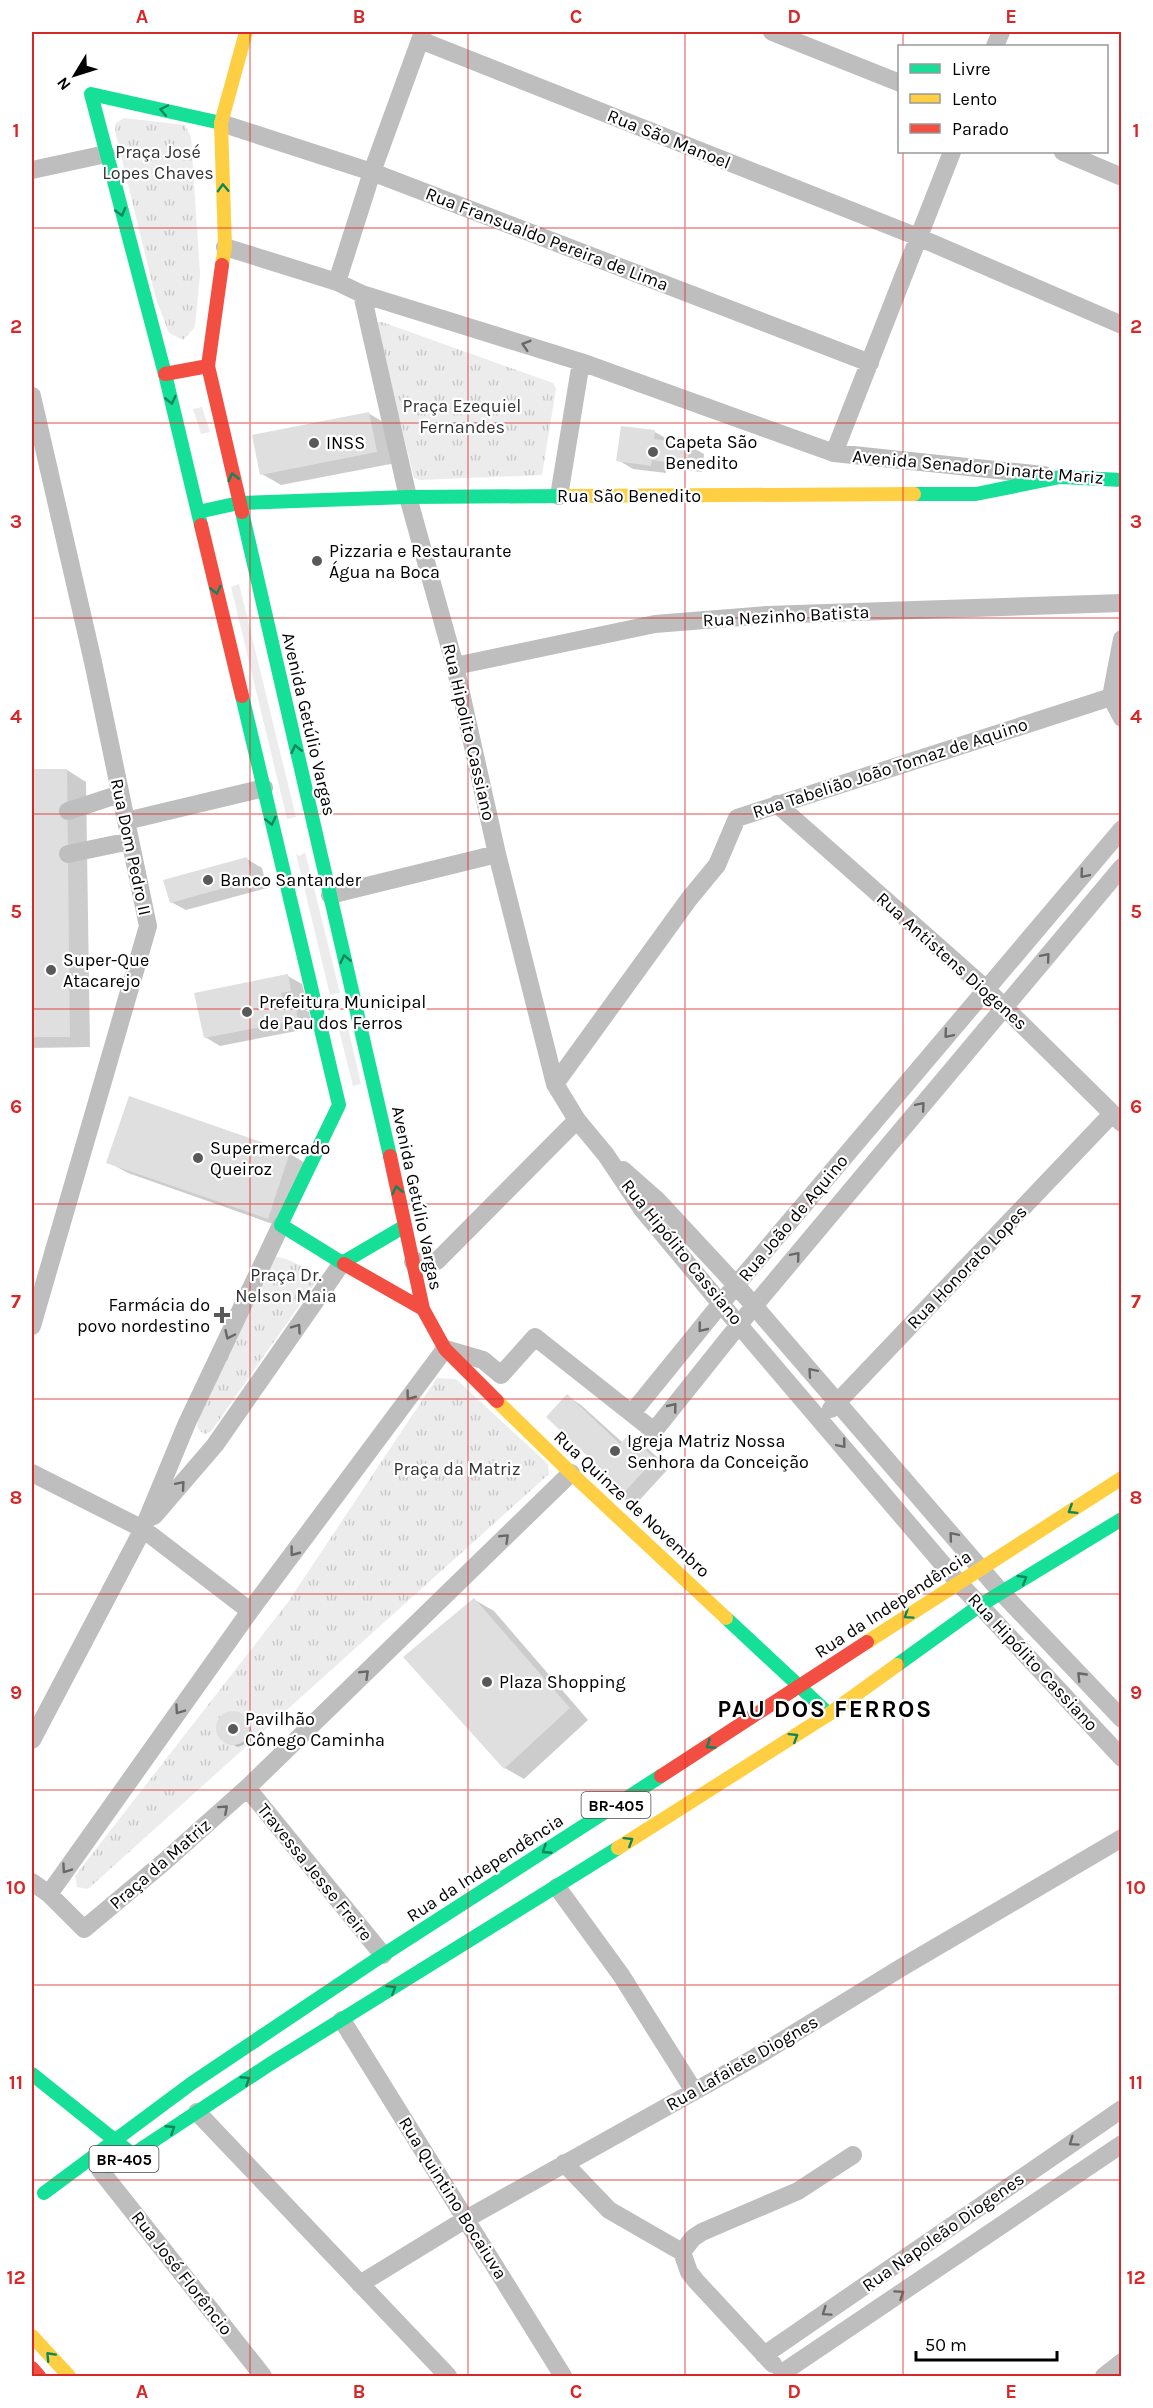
<svg xmlns="http://www.w3.org/2000/svg" width="1153" height="2408" viewBox="0 0 1153 2408" font-family="Karla,sans-serif">
  <style>
    .grass { fill: #ececec }
    .park { fill: url(#park-tufts) }
    .shadow { fill: #0003 }
    .building { fill: #dfdfdf }
    .lines { fill: none; stroke-linecap: round; stroke-linejoin: round }
    .street { stroke: #bebebe; stroke-width: 18 }
    .fast { stroke: #16e098; stroke-width: 14 }
    .slow { stroke: #ffcf43; stroke-width: 14 }
    .jam { stroke: #f24e42; stroke-width: 14 }
    .oneway { stroke: #0d865b }
    .oneway2 { stroke: #686868 }
    .grid { fill: none; stroke: #d62828; stroke-width: 1.5; stroke-opacity: 0.55 }
    .poi-dot { fill: #595959; stroke: #fff; stroke-width: 2 }
    .labels { text-anchor: middle; stroke-width: 4.5; stroke-linejoin: round; paint-order: stroke }
    .shield { fill: #fff; stroke: #4c4c4c; stroke-width: 1.5 }
    .shield-label { font-size: 16px; font-weight: bold; fill: #000 }
    .street-label { font-size: 18px; fill: #000; stroke: #fff }
    .park-label { font-size: 18px; fill: #333; stroke: #fff }
    .poi-label { font-size: 18px; fill: #000; stroke: #fff; text-anchor: start }
    .district-label { font-size: 24px; font-weight: bold; letter-spacing: 1.5px; fill: #000; stroke: #fff }
    .neatline { fill: none; stroke: #d62828; stroke-width: 2 }
    .grid-label { font-size: 20px; text-anchor: middle; font-weight: bold; fill: #d62828 }
  </style>
  <defs>
    <pattern id="park-tufts" width="24" height="20" patternUnits="userSpaceOnUse" patternTransform="scale(1.5)"><rect width="24" height="20" fill="#ececec"/><path d="M3 7l-1-3M5 7V3M7 7l1-3M15 17l-1-3M17 17v-4M19 17l1-3" fill="none" stroke="#c9c9c9"/></pattern>
  </defs>
  <rect width="100%" height="100%" fill="#fff"/>
  <path class="grass" d="M 202,407 L 210,432 L 201,434 L 193,409 Z
    M 239,584 L 296,817 L 287,819 L 231,587 Z
    M 305,852 L 340,993 L 330,995 L 296,854 L 300,856 Z
    M 348,1028 L 361,1084 L 353,1086 L 339,1030 Z"/>
  <path class="park" d="M 124,118 L 185,125 L 191,137 L 200,274 L 195,327 L 183,340 L 169,333 L 156,299 L 115,131 L 116,123 Z
    M 378,322 L 382,322 L 553,383 L 556,389 L 542,475 L 420,480 L 414,478 L 377,327 Z
    M 275,1257 C 285,1257 304,1266 311,1273 C 315,1277 314,1282 313,1286 L 212,1430 L 206,1434 L 201,1432 L 197,1427 L 198,1420 Z
    M 437,1378 L 456,1379 L 548,1464 L 549,1474 L 88,1889 L 77,1887 L 75,1876 L 288,1602 Z"/>
  <path class="shadow" d="M 368,413 L 388,425 L 396,463 L 281,485 L 262,474 Z
    M 655,432 L 669,440 L 669,443 L 690,446 L 704,454 L 702,472 L 666,468 L 666,473 L 633,469 L 618,460 Z
    M 32,770 L 67,770 L 86,782 L 90,1047 L 32,1048 Z
    M 247,859 L 262,868 L 267,888 L 186,910 L 171,902 Z
    M 288,976 L 302,984 L 306,999 L 295,1001 L 296,1005 L 309,1012 L 312,1028 L 220,1046 L 205,1037 Z
    M 130,1098 L 290,1154 L 309,1165 L 287,1229 L 128,1173 L 108,1162 Z
    M 567,1396 L 581,1405 L 623,1443 L 629,1436 L 644,1445 L 669,1468 L 635,1505 L 620,1497 L 599,1465 Z
    M 475,1600 L 494,1611 L 588,1720 L 524,1779 L 505,1768 Z
    M 235,1713 L 243,1717 L 250,1739 L 248,1743 L 238,1747 L 223,1740 L 218,1731 L 221,1718 Z
    M 247,1719 L 253,1734 L 252,1735 Z"/>
  <path class="building" d="M 369,412 L 377,452 L 260,475 L 252,435 Z
    M 621,426 L 655,430 L 654,439 L 690,444 L 687,465 L 652,460 L 651,466 L 616,461 Z
    M 32,769 L 67,769 L 70,1037 L 32,1037 Z
    M 247,857 L 253,880 L 170,903 L 163,880 Z
    M 288,974 L 291,991 L 281,993 L 284,1004 L 295,1002 L 298,1020 L 204,1038 L 194,993 Z
    M 129,1096 L 290,1152 L 268,1219 L 106,1163 Z
    M 567,1394 L 620,1444 L 629,1434 L 655,1459 L 619,1498 L 591,1472 L 597,1465 L 546,1417 Z
    M 474,1598 L 570,1708 L 504,1769 L 403,1657 Z
    M216 1728a17 17 0 1 1 34 0a17 17 0 1 1-34 0Z"/>
  <g class="lines">
    <path class="street" d="M 772,32 L 900,83
      M 420,40 L 918,237 L 1122,325
      M 995,46 L 1001,32
      M 221,123 L 372,172 L 870,363
      M 1063,152 L 1122,177
      M 32,170 L 106,154
      M 225,247 L 337,282 L 362,294 L 581,362 L 834,453 L 1044,475
      M 337,282 L 372,172 L 423,32
      M 362,294 L 408,497 L 455,666 L 497,854 L 555,1084 L 577,1120 L 606,1155 L 642,1209 L 721,1304 L 958,1582 L 1122,1758
      M 32,396 L 93,662 L 148,926 L 32,1326
      M 834,453 L 952,152
      M 559,496 L 581,362
      M 455,666 L 655,624 L 767,615 L 1122,603
      M 1111,697 L 1122,639
      M 1111,697 L 1122,718
      M 777,804 L 986,989 L 1122,1123
      M 68,811 L 120,794
      M 126,821 L 264,788
      M 68,854 L 130,841
      M 330,895 L 497,854
      M 555,1084 L 689,899 L 717,865 L 737,818 L 1111,697
      M 623,1170 L 657,1200 L 736,1285 L 1001,1592 L 1122,1719
      M 413,1262 L 437,1261 L 577,1120
      M 831,1409 L 1112,1114
      M 632,1413 L 736,1285 L 1122,829
      M 32,1473 L 143,1529 L 250,1611
      M 154,1516 L 215,1445 L 342,1263
      M 32,1740 L 143,1529 L 187,1423 L 281,1225
      M 247,1788 L 383,1955
      M 32,1882 L 49,1894 L 84,1929 L 164,1862 L 247,1788 L 571,1473
      M 557,1887 L 621,1975 L 694,2091
      M 49,1894 L 250,1611 L 445,1349 L 483,1360 L 501,1375 L 535,1337 L 654,1431 L 754,1306 L 1122,867
      M 342,2020 L 563,2376
      M 197,2112 L 448,2376
      M 564,2163 L 609,2210 L 682,2252
      M 100,2170 L 263,2376
      M 682,2252 L 693,2238 L 702,2232 L 798,2191 L 853,2155
      M 682,2252 L 689,2272 L 696,2281 L 773,2364
      M 360,2284 L 466,2219 L 754,2058 L 904,1966 L 1122,1838
      M 764,2355 L 1122,2109
      M 782,2373 L 1122,2144
      M 1104,2376 L 1122,2362"/>
    <path class="fast" d="M 914,494 L 976,494 L 1060,477 L 1122,480
      M 198,512 L 239,503 L 408,497 L 569,496
      M 242,512 L 390,1156
      M 201,525 L 165,374 L 91,94 L 221,123
      M 242,696 L 339,1105 L 281,1225 L 344,1264
      M 342,1263 L 405,1226
      M 726,1618 L 829,1714
      M 897,1665 L 979,1606 L 1122,1519
      M 32,2074 L 127,2150
      M 107,2166 L 132,2155 L 270,2064 L 618,1848
      M 44,2193 L 192,2083 L 383,1955 L 661,1776"/>
    <path class="slow" d="M 222,265 L 225,247 L 221,123 L 246,32
      M 569,496 L 914,494
      M 497,1401 L 571,1473 L 726,1618
      M 867,1642 L 1122,1478
      M 618,1848 L 829,1714 L 897,1665
      M 32,2336 L 69,2376"/>
    <path class="jam" d="M 222,265 L 208,366 L 242,512
      M 165,374 L 208,366
      M 201,525 L 242,696
      M 390,1156 L 423,1309 L 445,1349 L 497,1401
      M 344,1264 L 423,1309
      M 661,1776 L 867,1642
      M 32,2368 L 39,2376"/>
  </g>
  <defs><path id="oneway-chevron" d="M-2-3.5L2.5 0L-2 3.5" fill="none" stroke-width="1.6" stroke-linecap="round" stroke-linejoin="round" transform="scale(1.5)"/></defs>
  <g class="oneway">
    <use href="#oneway-chevron" transform="translate(164 110) rotate(-168)"/>
    <use href="#oneway-chevron" transform="translate(223 188) rotate(-92)"/>
    <use href="#oneway-chevron" transform="translate(121 212) rotate(75)"/>
    <use href="#oneway-chevron" transform="translate(171 400) rotate(77)"/>
    <use href="#oneway-chevron" transform="translate(233 477) rotate(-103)"/>
    <use href="#oneway-chevron" transform="translate(216 590) rotate(77)"/>
    <use href="#oneway-chevron" transform="translate(296 749) rotate(-103)"/>
    <use href="#oneway-chevron" transform="translate(271 821) rotate(77)"/>
    <use href="#oneway-chevron" transform="translate(345 959) rotate(-103)"/>
    <use href="#oneway-chevron" transform="translate(397 1190) rotate(-102)"/>
    <use href="#oneway-chevron" transform="translate(1072 1510) rotate(148)"/>
    <use href="#oneway-chevron" transform="translate(1023 1579) rotate(-31)"/>
    <use href="#oneway-chevron" transform="translate(908 1615) rotate(146)"/>
    <use href="#oneway-chevron" transform="translate(794 1737) rotate(-32)"/>
    <use href="#oneway-chevron" transform="translate(710 1745) rotate(147)"/>
    <use href="#oneway-chevron" transform="translate(629 1841) rotate(-32)"/>
    <use href="#oneway-chevron" transform="translate(546 1850) rotate(147)"/>
    <use href="#oneway-chevron" transform="translate(392 1989) rotate(-32)"/>
    <use href="#oneway-chevron" transform="translate(246 2080) rotate(-33)"/>
    <use href="#oneway-chevron" transform="translate(171 2129) rotate(-33)"/>
    <use href="#oneway-chevron" transform="translate(50 2356) rotate(-133)"/>
  </g>
  <g class="oneway2">
    <use href="#oneway-chevron" transform="translate(526 345) rotate(-163)"/>
    <use href="#oneway-chevron" transform="translate(1084 874) rotate(130)"/>
    <use href="#oneway-chevron" transform="translate(1046 957) rotate(-50)"/>
    <use href="#oneway-chevron" transform="translate(948 1034) rotate(130)"/>
    <use href="#oneway-chevron" transform="translate(921 1106) rotate(-50)"/>
    <use href="#oneway-chevron" transform="translate(796 1256) rotate(-50)"/>
    <use href="#oneway-chevron" transform="translate(297 1328) rotate(-55)"/>
    <use href="#oneway-chevron" transform="translate(702 1328) rotate(129)"/>
    <use href="#oneway-chevron" transform="translate(229 1335) rotate(115)"/>
    <use href="#oneway-chevron" transform="translate(812 1372) rotate(-131)"/>
    <use href="#oneway-chevron" transform="translate(410 1396) rotate(127)"/>
    <use href="#oneway-chevron" transform="translate(673 1407) rotate(-51)"/>
    <use href="#oneway-chevron" transform="translate(842 1444) rotate(50)"/>
    <use href="#oneway-chevron" transform="translate(181 1485) rotate(-49)"/>
    <use href="#oneway-chevron" transform="translate(953 1536) rotate(-130)"/>
    <use href="#oneway-chevron" transform="translate(505 1538) rotate(-44)"/>
    <use href="#oneway-chevron" transform="translate(294 1552) rotate(127)"/>
    <use href="#oneway-chevron" transform="translate(365 1674) rotate(-44)"/>
    <use href="#oneway-chevron" transform="translate(1081 1676) rotate(-134)"/>
    <use href="#oneway-chevron" transform="translate(179 1710) rotate(125)"/>
    <use href="#oneway-chevron" transform="translate(224 1809) rotate(-42)"/>
    <use href="#oneway-chevron" transform="translate(66 1869) rotate(125)"/>
    <use href="#oneway-chevron" transform="translate(1073 2142) rotate(145)"/>
    <use href="#oneway-chevron" transform="translate(900 2294) rotate(-34)"/>
    <use href="#oneway-chevron" transform="translate(826 2312) rotate(145)"/>
  </g>
  <path class="grid" d="M 250,32 L 250,2376M 468,32 L 468,2376M 685,32 L 685,2376M 903,32 L 903,46M 903,152 L 903,2376M 32,228 L 1122,228M 32,423 L 1122,423M 32,618 L 1122,618M 32,814 L 1122,814M 32,1009 L 1122,1009M 32,1204 L 1122,1204M 32,1399 L 1122,1399M 32,1594 L 1122,1594M 32,1790 L 1122,1790M 32,1985 L 1122,1985M 32,2180 L 1122,2180"/>
  <g class="poi-dot">
    <circle cx="314" cy="443" r="6"/>
    <circle cx="653" cy="452" r="6"/>
    <circle cx="317" cy="561" r="6"/>
    <circle cx="208" cy="880" r="6"/>
    <circle cx="51" cy="970" r="6"/>
    <circle cx="247" cy="1012" r="6"/>
    <circle cx="198" cy="1158" r="6"/>
    <path d="M219 1306h6v6h6v6h-6v6h-6v-6h-6v-6h6z"/>
    <circle cx="615" cy="1451" r="6"/>
    <circle cx="487" cy="1682" r="6"/>
    <circle cx="233" cy="1729" r="6"/>
  </g>
  <g class="labels">
    <g class="shield">
      <rect x="581.5" y="1792" width="69" height="26" rx="4.5"/>
      <rect x="89.5" y="2146" width="69" height="26" rx="4.5"/>
    </g>
    <g class="shield-label">
      <text x="616" y="1811">BR-405</text>
      <text x="124" y="2165">BR-405</text>
    </g>
    <g class="street-label">
      <text transform="translate(669 139) rotate(22)" y="6">Rua São Manoel</text>
      <text transform="translate(547 239) rotate(21)" y="6">Rua Fransualdo Pereira de Lima</text>
      <text transform="translate(978 467) rotate(5)" y="6">Avenida Senador Dinarte Mariz</text>
      <text x="629" y="502">Rua São Benedito</text>
      <text transform="translate(786 616) rotate(-3)" y="6">Rua Nezinho Batista</text>
      <text transform="translate(309 724) rotate(77)" y="6">Avenida Getúlio Vargas</text>
      <text transform="translate(469 732) rotate(77)" y="6">Rua Hipolito Cassiano</text>
      <text transform="translate(890 768) rotate(-18)" y="6">Rua Tabelião João Tomaz de Aquino</text>
      <text transform="translate(131 847) rotate(78)" y="6">Rua Dom Pedro II</text>
      <text transform="translate(952 961) rotate(42)" y="6">Rua Antistens Diogenes</text>
      <text transform="translate(417 1198) rotate(78)" y="6">Avenida Getúlio Vargas</text>
      <text transform="translate(793 1218) rotate(-50)" y="6">Rua João de Aquino</text>
      <text transform="translate(682 1252) rotate(51)" y="6">Rua Hipólito Cassiano</text>
      <text transform="translate(967 1267) rotate(-46)" y="6">Rua Honorato Lopes</text>
      <text transform="translate(632 1504) rotate(43)" y="6">Rua Quinze de Novembro</text>
      <text transform="translate(893 1604) rotate(-33)" y="6">Rua da Independência</text>
      <text transform="translate(1033 1662) rotate(47)" y="6">Rua Hipólito Cassiano</text>
      <text transform="translate(160 1864) rotate(-41)" y="6">Praça da Matriz</text>
      <text transform="translate(485 1868) rotate(-33)" y="6">Rua da Independência</text>
      <text transform="translate(315 1872) rotate(51)" y="6">Travessa Jesse Freire</text>
      <text transform="translate(742 2063) rotate(-30)" y="6">Rua Lafaiete Diognes</text>
      <text transform="translate(453 2198) rotate(58)" y="6">Rua Quintino Bocaiuva</text>
      <text transform="translate(943 2232) rotate(-35)" y="6">Rua Napoleão Diogenes</text>
      <text transform="translate(182 2273) rotate(52)" y="6">Rua José Florêncio</text>
    </g>
    <g class="park-label">
      <text x="158" y="158">Praça José<tspan x="158" dy="21">Lopes Chaves</tspan></text>
      <text x="462" y="412">Praça Ezequiel<tspan x="462" dy="21">Fernandes</tspan></text>
      <text x="286" y="1281">Praça Dr.<tspan x="286" dy="21">Nelson Maia</tspan></text>
      <text x="457" y="1475">Praça da Matriz</text>
    </g>
    <g class="poi-label">
      <text x="665" y="448">Capeta São<tspan x="665" dy="21">Benedito</tspan></text>
      <text x="326" y="449">INSS</text>
      <text x="329" y="557">Pizzaria e Restaurante<tspan x="329" dy="21">Água na Boca</tspan></text>
      <text x="220" y="886">Banco Santander</text>
      <text x="63" y="966">Super-Que<tspan x="63" dy="21">Atacarejo</tspan></text>
      <text x="259" y="1008">Prefeitura Municipal<tspan x="259" dy="21">de Pau dos Ferros</tspan></text>
      <text x="210" y="1154">Supermercado<tspan x="210" dy="21">Queiroz</tspan></text>
      <text x="210" y="1311" text-anchor="end">Farmácia do<tspan x="210" dy="21">povo nordestino</tspan></text>
      <text x="627" y="1447">Igreja Matriz Nossa<tspan x="627" dy="21">Senhora da Conceição</tspan></text>
      <text x="499" y="1688">Plaza Shopping</text>
      <text x="245" y="1725">Pavilhão<tspan x="245" dy="21">Cônego Caminha</tspan></text>
    </g>
    <g class="district-label">
      <text x="825" y="1717">PAU DOS FERROS</text>
    </g>
  </g>
  <rect width="1153" height="2408" fill="none" stroke="#ffffff" stroke-width="66"/>
  <rect x="898" y="45" width="210" height="108" fill="#ffffff" stroke="#999999" stroke-width="1.5"/>
  <rect x="910" y="64" width="30" height="9" fill="#16e098" stroke="#999999" stroke-width="1.5"/>
  <text x="952" y="75" font-size="18" fill="#000000">Livre</text>
  <rect x="910" y="94" width="30" height="9" fill="#ffcf43" stroke="#999999" stroke-width="1.5"/>
  <text x="952" y="105" font-size="18" fill="#000000">Lento</text>
  <rect x="910" y="124" width="30" height="9" fill="#f24e42" stroke="#999999" stroke-width="1.5"/>
  <text x="952" y="135" font-size="18" fill="#000000">Parado</text>
  <g transform="translate(75 75) rotate(232)" stroke="#ffffff" stroke-width="4.5" paint-order="stroke">
  <path d="M0-4.5L10 22L0 15L-10 22Z" fill="#000000"/>
  <text y="-9" font-size="16" font-weight="bold" text-anchor="middle" fill="#000000">N</text>
  </g>
  <path d="M916 2351v9h141v-9" fill="none" stroke="#000000" stroke-width="3"/>
  <text x="925" y="2351" font-size="18" fill="#000000" stroke="#ffffff" stroke-width="4.5" paint-order="stroke">50 m</text>
  <rect x="33" y="33" width="1087" height="2342" class="neatline"/>
  <g class="grid-label">
    <text x="142" y="23">A</text>
    <text x="359" y="23">B</text>
    <text x="576" y="23">C</text>
    <text x="794" y="23">D</text>
    <text x="1011" y="23">E</text>
    <text x="16" y="137">1</text>
    <text x="1136" y="137">1</text>
    <text x="16" y="333">2</text>
    <text x="1136" y="333">2</text>
    <text x="16" y="528">3</text>
    <text x="1136" y="528">3</text>
    <text x="16" y="723">4</text>
    <text x="1136" y="723">4</text>
    <text x="16" y="918">5</text>
    <text x="1136" y="918">5</text>
    <text x="16" y="1113">6</text>
    <text x="1136" y="1113">6</text>
    <text x="16" y="1308">7</text>
    <text x="1136" y="1308">7</text>
    <text x="16" y="1504">8</text>
    <text x="1136" y="1504">8</text>
    <text x="16" y="1699">9</text>
    <text x="1136" y="1699">9</text>
    <text x="16" y="1894">10</text>
    <text x="1136" y="1894">10</text>
    <text x="16" y="2089">11</text>
    <text x="1136" y="2089">11</text>
    <text x="16" y="2284">12</text>
    <text x="1136" y="2284">12</text>
    <text x="142" y="2398">A</text>
    <text x="359" y="2398">B</text>
    <text x="576" y="2398">C</text>
    <text x="794" y="2398">D</text>
    <text x="1011" y="2398">E</text>
  </g>
</svg>
